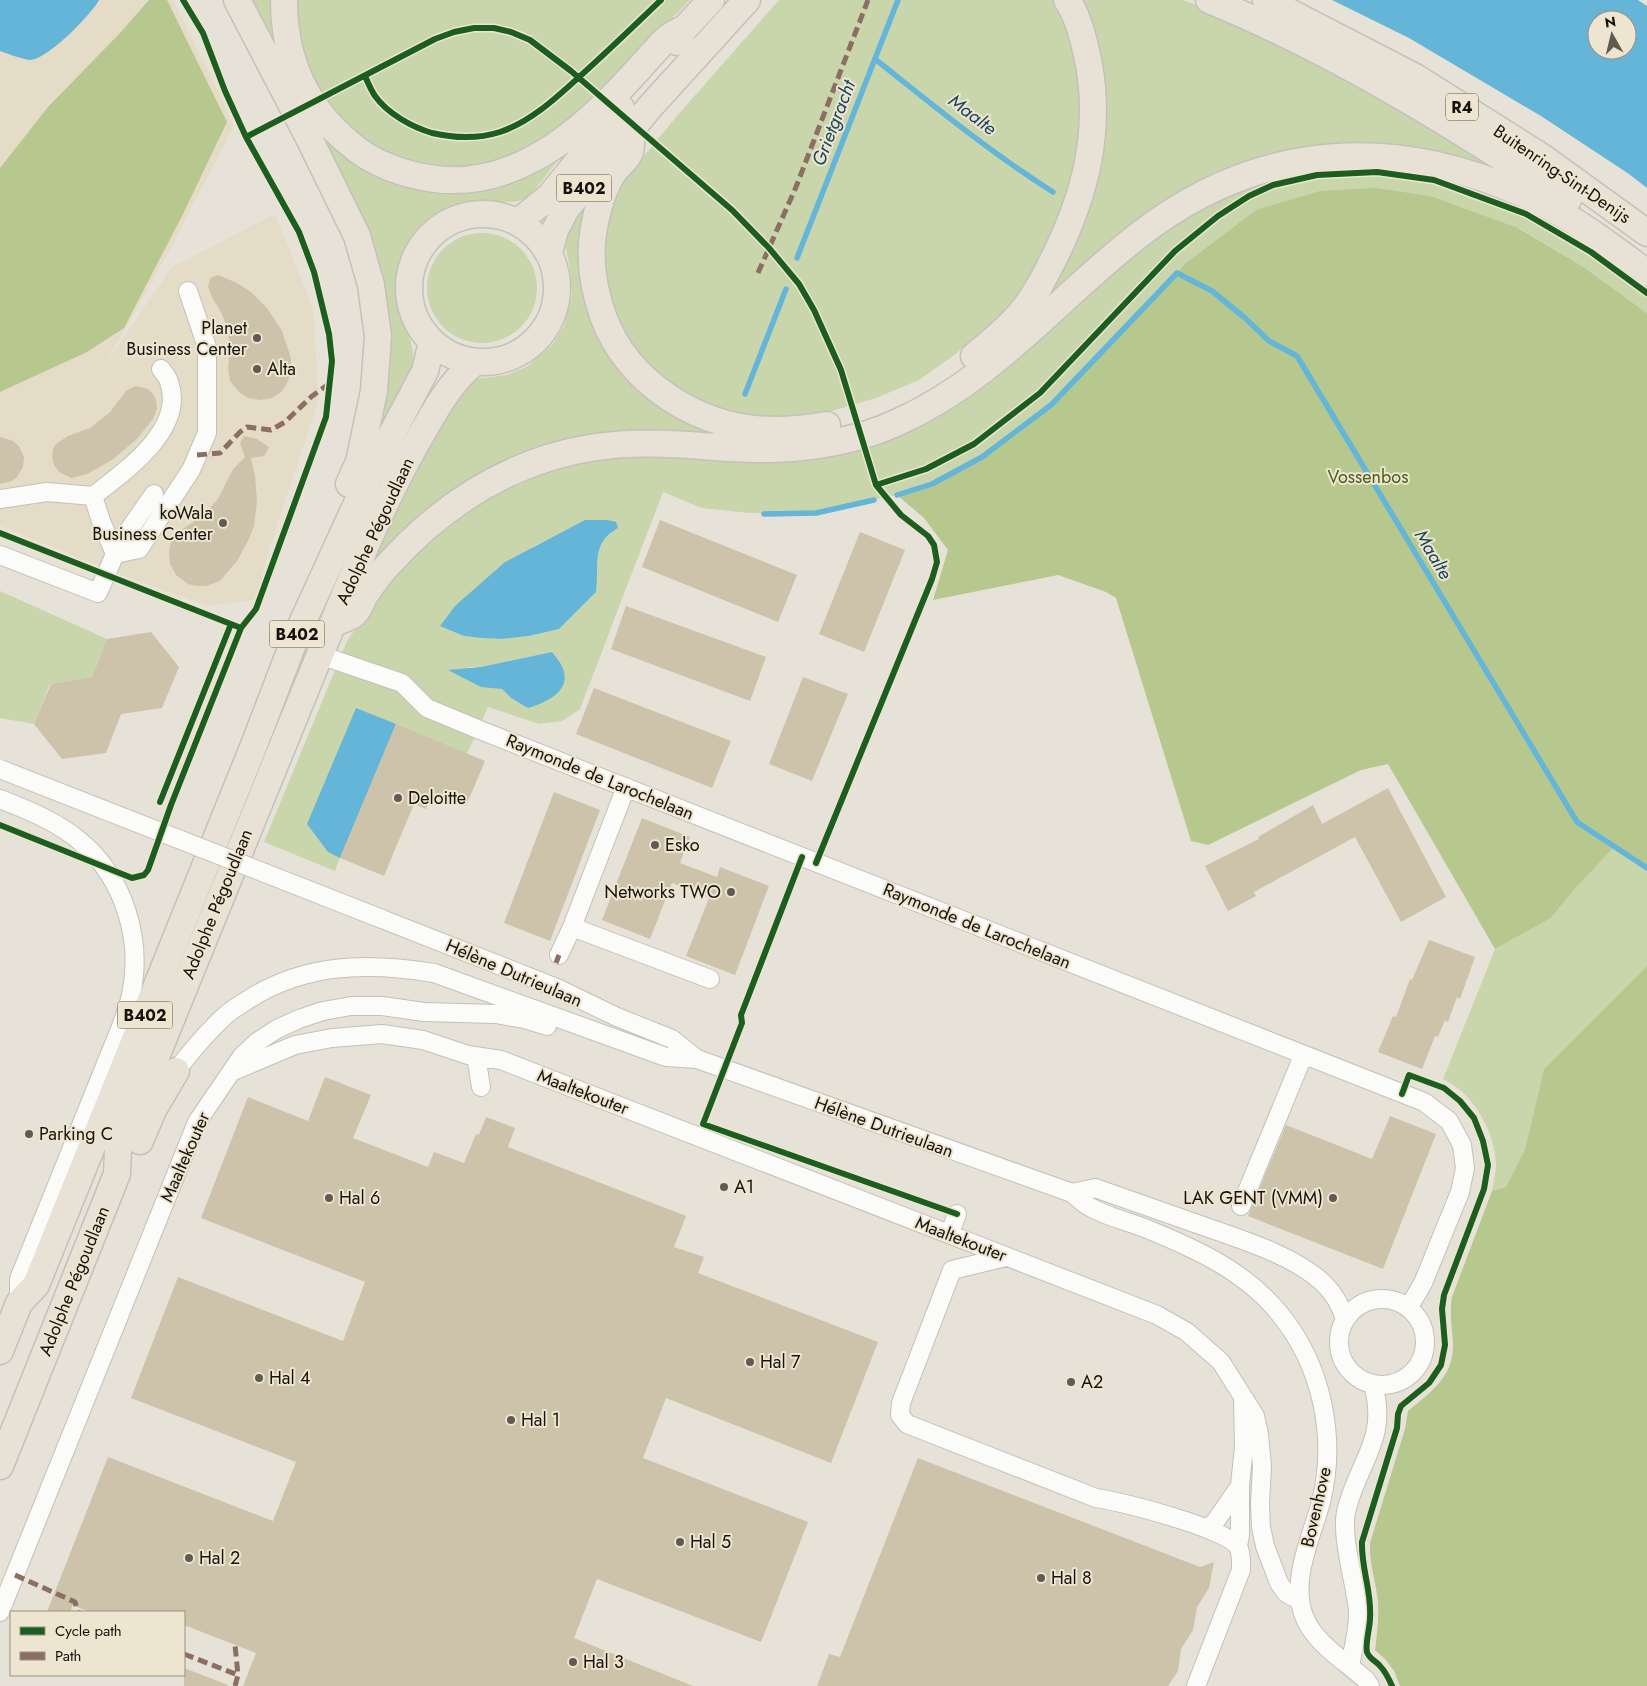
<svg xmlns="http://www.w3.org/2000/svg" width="1647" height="1686" viewBox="0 0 1647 1686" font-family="Jost,sans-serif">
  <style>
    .built { fill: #e5dcc8 }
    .green { fill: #c9d6ac; fill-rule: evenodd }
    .forest { fill: #b7c88f }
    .water { fill: #64b5d8; fill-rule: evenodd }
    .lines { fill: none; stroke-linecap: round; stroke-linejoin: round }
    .stream { stroke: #64b5d8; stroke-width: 5.5 }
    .building { fill: #ccc3aa }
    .minor-casing { stroke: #c4c0b7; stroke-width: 20 }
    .highway-casing { stroke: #c3c1bc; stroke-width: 29 }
    .minor { stroke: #fbfbf9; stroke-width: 18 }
    .highway { stroke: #e7e1d6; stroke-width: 26 }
    .minor-bridge-casing { stroke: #c4c0b7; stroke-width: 20; stroke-linecap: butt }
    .minor-bridge { stroke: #fbfbf9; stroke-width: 18 }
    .quiet { stroke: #8d6e63; stroke-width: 5; stroke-dasharray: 10 5; stroke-linecap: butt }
    .cycleway-casing { stroke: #eee5d0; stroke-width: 9 }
    .cycleway { stroke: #1b5e20; stroke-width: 6 }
    .poi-dot { fill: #5f5b53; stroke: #eee5d0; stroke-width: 2 }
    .labels { text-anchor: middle; stroke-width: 4; stroke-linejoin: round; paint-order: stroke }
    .shield { fill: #eee5d0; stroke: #575247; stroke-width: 1 }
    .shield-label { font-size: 16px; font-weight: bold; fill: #16130c }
    .street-label { font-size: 18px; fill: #16130c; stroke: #eee5d0 }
    .poi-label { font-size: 18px; fill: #16130c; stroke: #eee5d0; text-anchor: start }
    .park-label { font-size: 18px; fill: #485e1d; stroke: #eee5d0 }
    .water-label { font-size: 19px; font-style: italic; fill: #19475e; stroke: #eee5d0 }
  </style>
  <rect width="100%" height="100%" fill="#e7e2d7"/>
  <path class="built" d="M 0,0 L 173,0 L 221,96 L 234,126 L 172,246 L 104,366 L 172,267 L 275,214 L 313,308 L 319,401 L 272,541 L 255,600 L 208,606 L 127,577 L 0,526 Z"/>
  <path class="green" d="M 244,0 L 276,0 L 280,55 Z
    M 295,0 L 690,0 C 667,23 644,47 621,70 C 588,104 555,137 511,157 C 467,177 410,168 370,142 C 318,108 301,59 295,0 Z
    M 779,0 L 1054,0 L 1074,43 L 1083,125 L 1066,208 L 1028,282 L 998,319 L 953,356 L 919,380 L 876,398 L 822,414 L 781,418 L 745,416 L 709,406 L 678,389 L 655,371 L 636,350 L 620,325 L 606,284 L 604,250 L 610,212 L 626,178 L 676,117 Z
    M 1076,0 L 1183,0 L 1194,4 L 1295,51 L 1404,108 L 1534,189 L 1471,166 L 1250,164 L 1025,323 L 1095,182 Z
    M 316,122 L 390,176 L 562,154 C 556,162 533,195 526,198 C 509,207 488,198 470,201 C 454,203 431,216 420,227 C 401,246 392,279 398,305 C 402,323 414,339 413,359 C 411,389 383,429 368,455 L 384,383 Z
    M 1356,166 L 1443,178 L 1532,210 L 1577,236 L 1647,286 L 1647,313 L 1582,266 L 1519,228 L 1186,263 L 1051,405 L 982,457 L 932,484 L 897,495 L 816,512 L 749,513 L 702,508 L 663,492 L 580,709 L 562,721 L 539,724 L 488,707 L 467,754 L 340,858 L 335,871 L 264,842 L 347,641 L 393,575 L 454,517 L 517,481 L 592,458 L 849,449 L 1186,215 L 1274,176 ZM 585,520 L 617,528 C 591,543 600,566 596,592 L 559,629 L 529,636 L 502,639 L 464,636 L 458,633 L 534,546 L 560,534 ZM 552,652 L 559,660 L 511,698 L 502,689 L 467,667 L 481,667 Z
    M 597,190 L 608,348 L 737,435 L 522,457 L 364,585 L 389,527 L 428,449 L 463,389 L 475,379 L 507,375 L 528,366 L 552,345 L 564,326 L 572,295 L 570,269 L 565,244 L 570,223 Z
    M427 288a55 55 0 1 1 110 0a55 55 0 1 1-110 0Z
    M 0,591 L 107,639 L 92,677 L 50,684 L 34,724 L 0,718 Z
    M 1615,846 L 1647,868 L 1647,966 L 1544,1069 L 1525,1149 L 1506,1187 L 1492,1191 C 1493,1183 1496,1173 1496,1164 C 1494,1130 1474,1094 1443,1079 L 1495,949 L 1551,918 L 1572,892 Z"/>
  <path class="forest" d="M 149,0 L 167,0 L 227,122 L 183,214 L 124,328 L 87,352 L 0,392 L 0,168 L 48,107 L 119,34 Z
    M 1376,188 L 1430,196 L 1518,228 L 1582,266 L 1647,313 L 1647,868 L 1615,846 L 1572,892 L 1551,918 L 1495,949 L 1388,764 L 1361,770 L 1208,845 L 1191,841 L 1116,598 L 1106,592 L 1058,575 L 933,600 L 948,550 L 924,518 L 897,495 L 932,484 L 982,457 L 1051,405 L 1186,263 L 1256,210 L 1320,191 Z
    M 1647,966 L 1647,1686 L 1400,1686 L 1394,1671 L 1386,1660 L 1375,1650 C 1377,1634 1379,1618 1378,1602 C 1376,1582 1369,1563 1370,1543 L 1405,1429 L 1408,1411 C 1431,1392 1454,1377 1453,1343 C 1452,1327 1449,1313 1452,1297 L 1492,1191 L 1506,1187 L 1525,1149 L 1544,1069 Z"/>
  <path class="water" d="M 0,0 L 99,0 C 91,15 47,60 30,60 C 21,59 9,54 0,51 Z
    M 1332,0 L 1638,0 L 1647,6 L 1647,188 L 1629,174 L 1541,116 L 1409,38 ZM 1597,20 L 1627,20 L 1627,50 L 1597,50 Z
    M 585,520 L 607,520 L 616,522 L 618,528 C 590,543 600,566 596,592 L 559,629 L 529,636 L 502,639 L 482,638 L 464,636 L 440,626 L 455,606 L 505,562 Z
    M 552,652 C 580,683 557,699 528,708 L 511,698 L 502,689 L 481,687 L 448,670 L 481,667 Z
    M 356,708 L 396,724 L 340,858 L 328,852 L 307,824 Z"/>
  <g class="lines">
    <path class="stream" d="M 875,59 C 933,105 991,153 1053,192
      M 797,258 L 898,0
      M 745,394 L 786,289
      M 897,495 L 932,484 L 982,457 L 1051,405 L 1177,273 L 1212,291 L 1245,318 L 1269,341 L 1297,356 L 1577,822 L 1647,868
      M 764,514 L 816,513 L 874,500"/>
  </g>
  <path class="building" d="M 218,275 L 237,283 L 251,292 L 267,308 L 282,331 L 291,358 L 290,376 L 286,385 L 281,392 L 272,398 L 260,400 L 248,398 L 239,392 L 230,381 L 228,368 L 230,351 L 228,331 L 222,314 L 212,297 L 208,287 L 210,278 Z
    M 136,386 L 148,389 L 153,394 L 156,399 L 157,409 L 153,419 L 137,439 L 112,460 L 87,474 L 71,478 L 59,472 L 54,465 L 52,457 L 53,449 L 56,444 L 68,436 L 90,428 L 110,412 L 127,390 Z
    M 244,436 L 257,439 L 269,447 L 264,456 L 251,458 L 255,476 L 257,502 L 254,526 L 248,541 L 237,561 L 220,581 L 206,586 L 197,586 L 188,584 L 176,575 L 170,564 L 169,552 L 171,542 L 178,532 L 201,517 L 218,499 L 233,469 L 245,457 L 240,443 Z
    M 0,437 L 13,441 L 19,446 L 24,457 L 23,467 L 17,477 L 12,481 L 0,484 Z
    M 660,520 L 797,575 L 778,622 L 642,567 Z
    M 860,532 L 905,550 L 864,652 L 819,634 Z
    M 626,606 L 766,657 L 750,701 L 611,649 Z
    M 151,632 L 179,667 L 162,708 L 121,714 L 106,753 L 62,759 L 34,724 L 51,684 L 92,677 L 107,639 Z
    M 803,677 L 848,694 L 812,781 L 769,764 Z
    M 594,688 L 731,741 L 712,788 L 576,734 Z
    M 396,724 L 485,761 L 466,806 L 433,792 L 426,809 L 414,804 L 384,876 L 340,858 Z
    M 1388,788 L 1446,897 L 1401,922 L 1355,837 L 1254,892 L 1256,896 L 1228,911 L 1205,866 L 1259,839 L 1258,837 L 1313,805 L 1322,824 Z
    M 554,792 L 600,810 L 550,941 L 504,923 Z
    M 642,818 L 690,837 L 680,863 L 717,877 L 720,867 L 769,886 L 735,975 L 686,956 L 709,898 L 672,883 L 650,939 L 602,920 Z
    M 1429,940 L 1475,957 L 1460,999 L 1457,997 L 1448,1022 L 1445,1020 L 1438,1037 L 1435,1036 L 1422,1069 L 1378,1052 L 1393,1016 L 1396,1017 L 1410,979 L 1412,980 Z
    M 325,1077 L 371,1095 L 353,1138 L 428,1167 L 434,1152 L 464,1163 L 476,1134 L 479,1135 L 486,1117 L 515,1128 L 508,1147 L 686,1216 L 674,1247 L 704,1257 L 698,1273 L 878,1342 L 831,1463 L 666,1398 L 643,1458 L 808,1522 L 761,1642 L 597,1579 L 574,1638 L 693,1686 L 243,1686 L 256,1653 L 184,1625 L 184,1612 L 90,1612 L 72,1605 L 71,1612 L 47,1612 L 108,1457 L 273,1521 L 296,1462 L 131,1398 L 178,1277 L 343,1341 L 365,1282 L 201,1218 L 248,1097 L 308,1121 Z
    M 1390,1116 L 1436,1134 L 1383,1269 L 1248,1216 L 1286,1125 L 1372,1159 Z
    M 918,1458 L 1200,1567 L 1214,1562 L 1209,1588 L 1197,1607 L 1193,1630 L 1181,1649 L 1178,1671 L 1168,1686 L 817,1686 L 829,1654 L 840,1657 Z
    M 184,1668 L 228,1685 L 228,1686 L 184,1686 Z"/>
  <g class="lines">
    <g class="minor-casing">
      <path id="minor" d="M 161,369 C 164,373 168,377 169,382 C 186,429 125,471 93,496 L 101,521 L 115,554 L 139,549 L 191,470 L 207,433 L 207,347 L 188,291
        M 0,499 L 47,492 L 93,496
        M 0,555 L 98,593 L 115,554 L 126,534 L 154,494
        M 320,655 L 402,683 L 427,708 L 480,730 L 1424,1102 L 1449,1121 L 1462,1145 L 1465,1168 L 1460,1192 L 1423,1283 L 1409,1307
        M 0,799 C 28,810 58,822 81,842 C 124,878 143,940 131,995 C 129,1005 125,1014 122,1024 L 19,1279 L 19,1303
        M 382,919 L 557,988 L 617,1017 L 672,1039 L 697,1059
        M 572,927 L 710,979
        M 559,955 L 572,927 L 626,787
        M 476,1056 L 481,1087
        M 176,1071 C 192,1050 208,1031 227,1014 C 233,1009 240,1005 246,1001 C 304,963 367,962 434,973 L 666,1057 L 697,1059 L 1072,1193 C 1078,1198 1084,1204 1090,1207 C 1105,1216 1130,1222 1147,1229 C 1196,1249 1245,1271 1279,1313 C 1322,1365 1337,1437 1321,1502 C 1312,1536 1290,1580 1304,1616 C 1314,1643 1345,1661 1366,1680 L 1370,1686
        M 231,1072 L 295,1045 L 332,1038 L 382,1034 L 423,1040 L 468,1055 L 501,1060 L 1157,1315 L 1187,1332 L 1221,1362 L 1255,1416 L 1259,1434 L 1262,1466 L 1260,1504 L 1261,1527 L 1265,1546 L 1279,1583 L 1286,1593 L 1299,1600
        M 1072,1193 L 1095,1188 C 1131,1201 1167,1213 1203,1226 C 1240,1239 1299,1257 1326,1286 C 1335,1295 1341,1307 1345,1319
        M 1241,1206 L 1303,1056
        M 951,1230 L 957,1214
        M 1006,1257 L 952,1270 L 901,1403 L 900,1415 L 907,1424 L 1096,1498 C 1121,1502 1227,1528 1238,1547 C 1242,1554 1241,1563 1241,1570 L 1196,1686
        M1339 1342a43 43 0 1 1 86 0a43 43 0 1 1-86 0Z
        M 1207,1529 L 1215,1522 L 1240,1486
        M 1238,1546 L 1240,1535 L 1240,1485 L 1244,1447 L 1243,1399
        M 0,1612 L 197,1122 L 242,1056 L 257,1042 L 277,1029 L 299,1019 L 323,1011 L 351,1006 L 382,1006 L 424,1012 L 496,1014 L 524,1019 L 547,1026
        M 1350,1666 C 1353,1649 1359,1628 1358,1610 C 1355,1582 1341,1538 1346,1512 C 1357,1463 1389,1440 1373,1385"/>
    </g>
    <g class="highway-casing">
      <path id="highway" d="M 237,0 L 309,138 L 357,236 L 371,285 L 378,336 L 374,391 L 359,462 L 349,484
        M 284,0 C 284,58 304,106 349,143 C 372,164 405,175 435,179 C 508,188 569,142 617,92 C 629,80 641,66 653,53 C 658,48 663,41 669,37 C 674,33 680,31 685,28
        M 1209,0 C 1336,52 1453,125 1568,200
        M 1266,0 L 1415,77 L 1542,157 L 1647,233
        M 677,42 L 685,28 L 711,0
        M 631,130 C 631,136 632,146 630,152 C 627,160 618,166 613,173 C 602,191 596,214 593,234 C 589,262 594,290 603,316 C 628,385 702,430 775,430 C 793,430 810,428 827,425
        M409 288a74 74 0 1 1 148 0a74 74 0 1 1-148 0Z
        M 518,222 L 550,196 L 621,108
        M 549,253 L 555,230 L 566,209 L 649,108 L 747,0
        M 974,356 C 990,343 1006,330 1019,315 C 1034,298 1045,276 1055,256 C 1085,195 1101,133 1089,65 C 1085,44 1079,17 1067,0
        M 333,623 C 339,621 349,618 354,614 C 359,610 362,600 365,595 C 372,585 379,574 388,565 C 432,516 485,478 548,458 C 586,446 627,442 667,444 C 702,445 737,450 772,449 C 813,448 859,440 896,423 C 995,379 1056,299 1139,235 C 1260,141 1397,134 1534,199 C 1574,218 1611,246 1647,273
        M 140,1141 L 153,1110 L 176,1071
        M 0,1351 L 19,1303 L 36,1285 L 254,745 L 294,641 L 369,477 L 425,371 L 432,342
        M 0,1466 L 117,1174 L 118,1150 C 182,989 248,829 314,669 C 346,592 376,515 417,442 C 434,413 448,384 475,362"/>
    </g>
    <use href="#minor" class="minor"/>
    <use href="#highway" class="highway"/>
    <g class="minor-bridge-casing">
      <path id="minor-bridge" d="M 0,769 L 382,919"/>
    </g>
    <use href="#minor-bridge" class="minor-bridge"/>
    <path class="quiet" d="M 758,273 L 796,187 L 868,0
      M 197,455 L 220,453 L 240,432 L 247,427 L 271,430 L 285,422 L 311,397 L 330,383
      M 556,963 L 559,955
      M 15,1575 L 75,1602 L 78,1612
      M 184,1654 L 238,1675
      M 235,1686 L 238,1675 L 235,1645"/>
    <g class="cycleway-casing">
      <path id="cycleway" d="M 365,76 C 368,83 371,90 375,96 C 388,114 412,127 432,133 C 454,138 478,139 500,132 C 530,122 555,99 578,78 C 606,53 634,26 661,0
        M 246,137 L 435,39 L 454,32 L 474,28 L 494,28 L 511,32 L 530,40 L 571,71 L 732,210 L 769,248 L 799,284 L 814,310 L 841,370 L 876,485 L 901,515 L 928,536 L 934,545 L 937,562 L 932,579 L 816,863
        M 876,485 L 926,469 L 974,444 L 1040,393 L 1175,251 L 1218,216 L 1249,196 L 1273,185 L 1317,175 L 1377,172 L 1434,180 L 1526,214 L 1591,252 L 1647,293
        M 0,533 L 241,628
        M 160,802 L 231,624
        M 0,825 L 132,878 L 144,875 L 148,870 L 171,805 L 241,628 L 256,609 L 326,417 L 332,361 L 329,334 L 314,272 L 299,232 L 246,137 L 225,91 L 203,33 L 183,0
        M 802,857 L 741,1015 L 742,1023 L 703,1124 L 957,1214
        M 1392,1686 C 1389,1679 1386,1672 1380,1666 C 1376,1661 1369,1659 1367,1652 C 1365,1643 1370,1628 1370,1618 C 1372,1592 1361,1568 1362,1542 L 1397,1428 L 1398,1414 L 1401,1406 L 1429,1383 L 1441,1365 L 1445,1345 L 1442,1309 L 1444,1295 L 1484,1189 L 1488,1165 L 1483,1141 L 1474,1118 L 1460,1101 L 1444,1088 L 1409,1075 L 1402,1094"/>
    </g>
    <use href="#cycleway" class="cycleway"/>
  </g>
  <g class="poi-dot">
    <circle cx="257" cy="338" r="5"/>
    <circle cx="257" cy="369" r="5"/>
    <circle cx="223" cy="523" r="5"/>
    <circle cx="398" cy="798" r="5"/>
    <circle cx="655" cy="845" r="5"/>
    <circle cx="731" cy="892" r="5"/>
    <circle cx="29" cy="1134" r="5"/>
    <circle cx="724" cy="1187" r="5"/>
    <circle cx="329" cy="1198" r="5"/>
    <circle cx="1333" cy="1198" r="5"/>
    <circle cx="750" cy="1362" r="5"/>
    <circle cx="259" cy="1378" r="5"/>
    <circle cx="1071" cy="1382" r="5"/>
    <circle cx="511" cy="1420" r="5"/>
    <circle cx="680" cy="1542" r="5"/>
    <circle cx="189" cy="1558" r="5"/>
    <circle cx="1041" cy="1578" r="5"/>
    <circle cx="573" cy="1662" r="5"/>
  </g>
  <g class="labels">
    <g class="shield">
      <rect x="1446" y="93.5" width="32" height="27" rx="4"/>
      <rect x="556.5" y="174.5" width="55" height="27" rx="4"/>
      <rect x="269.5" y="620.5" width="55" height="27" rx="4"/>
      <rect x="117.5" y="1001.5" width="55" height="27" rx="4"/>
    </g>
    <g class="shield-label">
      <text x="1462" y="113">R4</text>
      <text x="584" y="194">B402</text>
      <text x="297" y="640">B402</text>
      <text x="145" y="1021">B402</text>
    </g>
    <g class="street-label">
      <text transform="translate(1562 174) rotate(34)" y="6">Buitenring-Sint-Denijs</text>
      <text transform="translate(375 531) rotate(-65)" y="6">Adolphe Pégoudlaan</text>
      <text transform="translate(600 777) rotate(22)" y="6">Raymonde de Larochelaan</text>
      <text transform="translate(217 904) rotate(-68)" y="6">Adolphe Pégoudlaan</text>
      <text transform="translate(977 926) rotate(22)" y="6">Raymonde de Larochelaan</text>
      <text transform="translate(514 973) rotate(23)" y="6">Hélène Dutrieulaan</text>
      <text transform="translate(583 1092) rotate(21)" y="6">Maaltekouter</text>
      <text transform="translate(884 1127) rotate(20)" y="6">Hélène Dutrieulaan</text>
      <text transform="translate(185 1157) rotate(-66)" y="6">Maaltekouter</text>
      <text transform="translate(961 1239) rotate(21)" y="6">Maaltekouter</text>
      <text transform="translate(74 1281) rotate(-68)" y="6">Adolphe Pégoudlaan</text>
      <text transform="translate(1316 1507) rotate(-77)" y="6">Bovenhove</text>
    </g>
    <g class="poi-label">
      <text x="247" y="334" text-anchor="end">Planet<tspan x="247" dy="21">Business Center</tspan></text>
      <text x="267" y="375">Alta</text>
      <text x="213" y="519" text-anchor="end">koWala<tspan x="213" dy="21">Business Center</tspan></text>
      <text x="408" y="804">Deloitte</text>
      <text x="665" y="851">Esko</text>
      <text x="721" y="898" text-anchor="end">Networks TWO</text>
      <text x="39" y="1140">Parking C</text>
      <text x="734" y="1193">A1</text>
      <text x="339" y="1204">Hal 6</text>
      <text x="1323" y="1204" text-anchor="end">LAK GENT (VMM)</text>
      <text x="760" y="1368">Hal 7</text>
      <text x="269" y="1384">Hal 4</text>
      <text x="1081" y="1388">A2</text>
      <text x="521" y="1426">Hal 1</text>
      <text x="690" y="1548">Hal 5</text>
      <text x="199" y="1564">Hal 2</text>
      <text x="1051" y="1584">Hal 8</text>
      <text x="583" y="1668">Hal 3</text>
    </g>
    <g class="park-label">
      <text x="1368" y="483">Vossenbos</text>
    </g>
    <g class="water-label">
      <text transform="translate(973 114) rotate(37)" y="7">Maalte</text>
      <text transform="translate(833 123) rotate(-69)" y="7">Grietgracht</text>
      <text transform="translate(1434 554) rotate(59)" y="7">Maalte</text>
    </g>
  </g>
  <rect x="10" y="1611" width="175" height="65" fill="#eee5d0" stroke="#989182"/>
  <rect x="20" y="1627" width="25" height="8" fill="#1b5e20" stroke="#989182"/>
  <text x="55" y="1636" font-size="15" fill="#16130c">Cycle path</text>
  <rect x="20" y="1652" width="25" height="8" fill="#8d6e63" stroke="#989182"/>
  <text x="55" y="1661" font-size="15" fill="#16130c">Path</text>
  <g transform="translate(1612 35) rotate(352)"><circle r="24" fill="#eee5d0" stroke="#989182"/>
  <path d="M0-4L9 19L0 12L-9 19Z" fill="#5f5b53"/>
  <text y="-8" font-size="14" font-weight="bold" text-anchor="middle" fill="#16130c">N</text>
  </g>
</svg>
